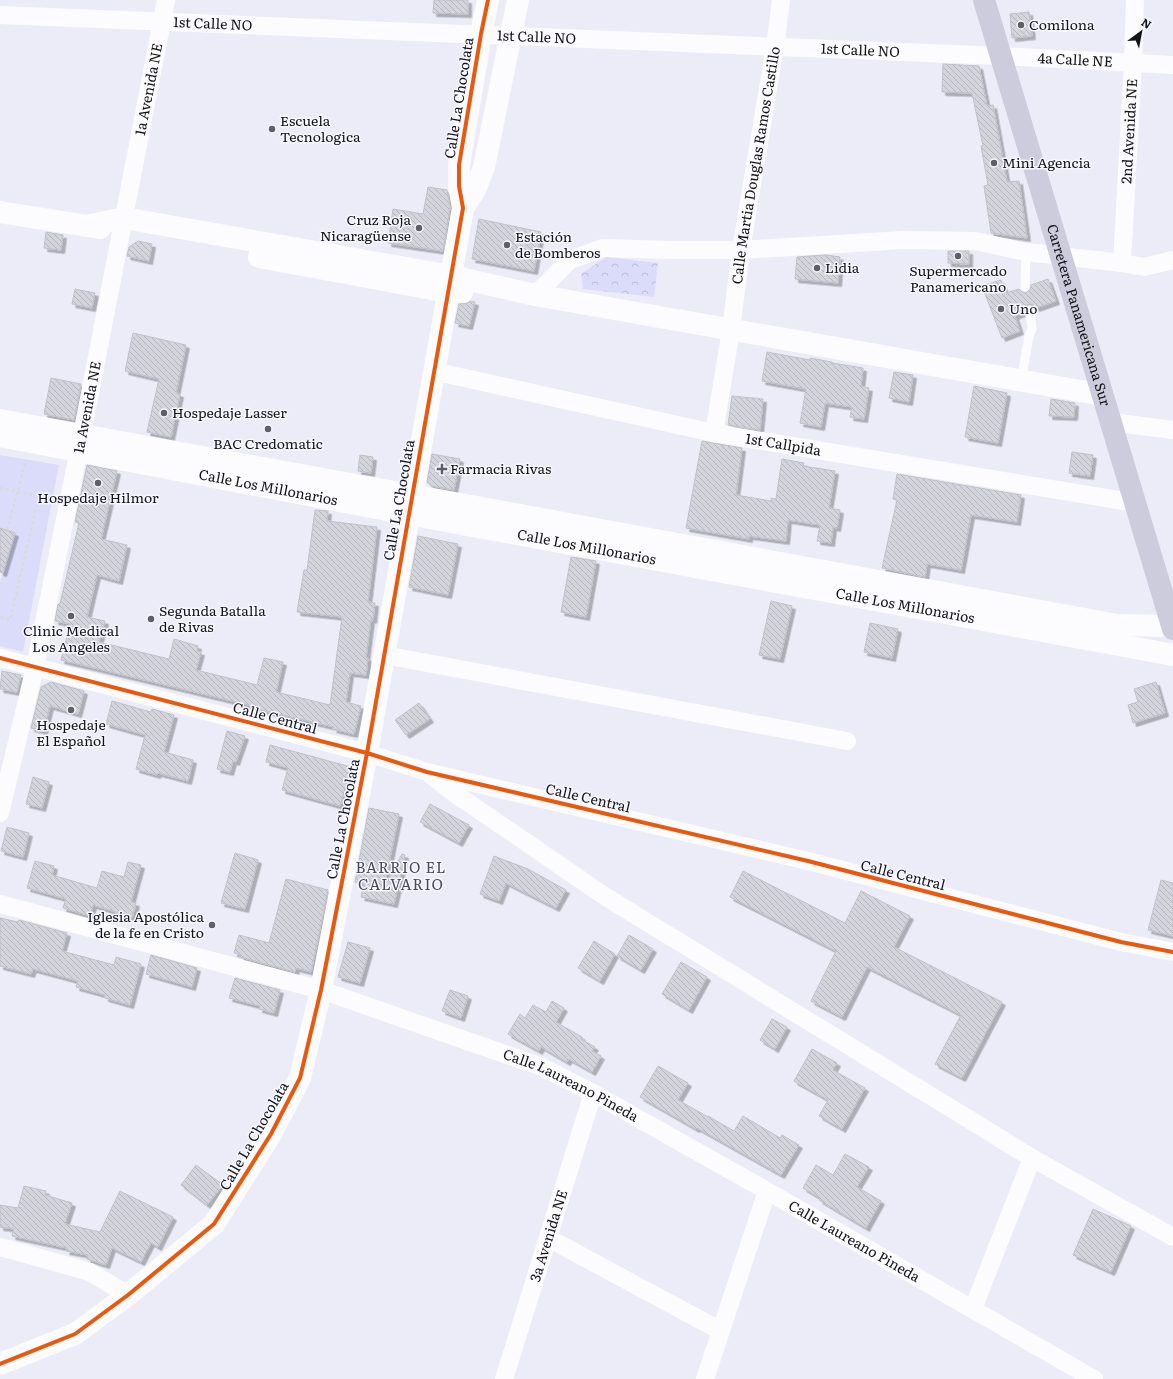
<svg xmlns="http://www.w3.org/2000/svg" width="1173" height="1379" viewBox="0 0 1173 1379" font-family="Literata,serif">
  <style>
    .park { fill: url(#park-crowns) }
    .garden { fill: #dbdcfa }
    .building { fill: url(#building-back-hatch); stroke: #c0c0c9; filter: url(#shadow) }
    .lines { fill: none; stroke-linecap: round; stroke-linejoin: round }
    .path { stroke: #d9dade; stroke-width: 2.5; stroke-dasharray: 3 3; stroke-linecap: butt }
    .lane { stroke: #fcfcfe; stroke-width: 9 }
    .street { stroke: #fcfcfe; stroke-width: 18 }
    .secondary { stroke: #fcfcfe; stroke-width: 22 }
    .highway { stroke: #cdccdc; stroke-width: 22 }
    .cycleway-casing { stroke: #f6f7ff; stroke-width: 6 }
    .cycleway { stroke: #e8590c; stroke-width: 4 }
    .poi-dot { fill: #5f5f68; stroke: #f6f7ff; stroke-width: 1.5 }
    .labels { text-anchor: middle; stroke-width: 3; stroke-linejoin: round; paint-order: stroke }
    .street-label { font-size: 14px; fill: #13131a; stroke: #f6f7ff }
    .poi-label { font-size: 14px; fill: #13131a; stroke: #f6f7ff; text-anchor: start }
    .neighbourhood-label { font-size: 15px; letter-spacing: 1px; fill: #48495a; stroke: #f6f7ff }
  </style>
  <defs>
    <pattern id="park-crowns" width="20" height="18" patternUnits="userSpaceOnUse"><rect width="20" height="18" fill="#dbdcfa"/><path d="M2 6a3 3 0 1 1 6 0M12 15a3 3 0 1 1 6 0" fill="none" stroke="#bbbcd6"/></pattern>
    <pattern id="building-back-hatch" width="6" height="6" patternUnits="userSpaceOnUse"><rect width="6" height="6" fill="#d4d4dd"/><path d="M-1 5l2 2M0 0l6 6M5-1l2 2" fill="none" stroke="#b5b5bd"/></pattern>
    <filter id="shadow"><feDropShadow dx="3.5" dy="3.5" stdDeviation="0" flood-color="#0004"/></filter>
  </defs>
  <rect width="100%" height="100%" fill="#ececf8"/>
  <path class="park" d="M 606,257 L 658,263 L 654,297 L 583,289 L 581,274 Z"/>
  <path class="garden" d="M 0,455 L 59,465 L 23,652 L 0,646 L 0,582 L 15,533 L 0,528 Z"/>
  <path class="building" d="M 434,0 L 468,0 L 468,14 L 433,13 Z
    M 1029,12 L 1032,36 L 1012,38 L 1010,14 Z
    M 943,64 L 979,66 L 987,106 L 993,105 L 1007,182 L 1019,181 L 1027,238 L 991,233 L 984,186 L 988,185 L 981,146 L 983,146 L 972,93 L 942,92 Z
    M 428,187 L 447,190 L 450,208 L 443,251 L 388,243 L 393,209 L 423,214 Z
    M 479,219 L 541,232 L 534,271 L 472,259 Z
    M 46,232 L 63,235 L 61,250 L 44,248 Z
    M 138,241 L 152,244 L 149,261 L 127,256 L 129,247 Z
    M 948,251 L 969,251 L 969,264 L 948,263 Z
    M 826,255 L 840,257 L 838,283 L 795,279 L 797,257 Z
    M 1048,279 L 1056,301 L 1036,308 L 1032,304 L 1027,305 L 1024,308 L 1024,312 L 1015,316 L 1020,331 L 1002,338 L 982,286 L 1001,280 L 1006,293 L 1019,289 L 1022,292 L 1025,293 L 1030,290 L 1031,285 Z
    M 75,289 L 95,293 L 92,308 L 72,304 Z
    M 470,301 L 475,302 L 469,326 L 455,323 L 459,304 L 468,303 Z
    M 133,333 L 186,345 L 176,393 L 180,394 L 171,437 L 147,432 L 159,379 L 125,371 Z
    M 767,352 L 810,360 L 810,358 L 832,362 L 832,363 L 863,368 L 861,386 L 869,388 L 864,419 L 850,417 L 852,407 L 825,403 L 821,427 L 800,423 L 806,389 L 762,381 Z
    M 894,372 L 913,375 L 909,402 L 889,398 Z
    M 51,378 L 81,384 L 74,420 L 44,414 Z
    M 974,386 L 1007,393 L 998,443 L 965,437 Z
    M 732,396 L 763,399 L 760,430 L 728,425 Z
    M 1051,399 L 1075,403 L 1074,417 L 1049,416 Z
    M 702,441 L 742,448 L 736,495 L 771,501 L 771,498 L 776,499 L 782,459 L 804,463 L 803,466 L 835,471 L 829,508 L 840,510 L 837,528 L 833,527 L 831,543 L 817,541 L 820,525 L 788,520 L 786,541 L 749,536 L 749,539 L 686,528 Z
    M 1072,452 L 1093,455 L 1090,476 L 1069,473 Z
    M 432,454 L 460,459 L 454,490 L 432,486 L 427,482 Z
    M 360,455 L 373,457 L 371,473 L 358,471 Z
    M 87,465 L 117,471 L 101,539 L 127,545 L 119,581 L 97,575 L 87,617 L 105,621 L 99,642 L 169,659 L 174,639 L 198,646 L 197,651 L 201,652 L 196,670 L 257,685 L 264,658 L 283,662 L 276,692 L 330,705 L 342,617 L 297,612 L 304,570 L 307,570 L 315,510 L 328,511 L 327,521 L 377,527 L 368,602 L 375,603 L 373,620 L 371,619 L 366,658 L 368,658 L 366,675 L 350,673 L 346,702 L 361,706 L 354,734 L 333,729 L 334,727 L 252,708 L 253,706 L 61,660 L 70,624 L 55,621 L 58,604 L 60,604 L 79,523 L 75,522 Z
    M 897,474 L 1021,495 L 1017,522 L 971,515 L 961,570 L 927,564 L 925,577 L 882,568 L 897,500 L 893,499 Z
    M 0,528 L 15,533 L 3,573 L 0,572 Z
    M 418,536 L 458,544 L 448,595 L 409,587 Z
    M 571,557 L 596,561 L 586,617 L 561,612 Z
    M 771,601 L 792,606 L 780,659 L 759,655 Z
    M 870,623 L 898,629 L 892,658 L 864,652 Z
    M 2,671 L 21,675 L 17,692 L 0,689 Z
    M 51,682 L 84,691 L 78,714 L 50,706 L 44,731 L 31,728 L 41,687 Z
    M 1156,682 L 1165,713 L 1133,723 L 1128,705 L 1138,702 L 1134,689 Z
    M 112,701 L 151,712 L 152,709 L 174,715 L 164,752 L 193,760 L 188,781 L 158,773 L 157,775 L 136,769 L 145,735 L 106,724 Z
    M 419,703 L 430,719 L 406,735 L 395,720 Z
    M 227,731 L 245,736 L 236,762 L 233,761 L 230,772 L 217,769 Z
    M 270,745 L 351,767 L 340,806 L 282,790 L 288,768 L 266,762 Z
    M 33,777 L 49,782 L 42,808 L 26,804 Z
    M 430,804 L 469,825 L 459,843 L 420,822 Z
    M 369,808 L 399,814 L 384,887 L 402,854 L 405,855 L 394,904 L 361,897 L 364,884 L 355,882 Z
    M 7,827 L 29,833 L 23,857 L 1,851 Z
    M 235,853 L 258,860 L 245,909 L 221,903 Z
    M 494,856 L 528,869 L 566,890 L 556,908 L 506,883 L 499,901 L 480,894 Z
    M 35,861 L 54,866 L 52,875 L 97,888 L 102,871 L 124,877 L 128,862 L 141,865 L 131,902 L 136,903 L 132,918 L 119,915 L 119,913 L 93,905 L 90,916 L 63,908 L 66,899 L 27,888 Z
    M 743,871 L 845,923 L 861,891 L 910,916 L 894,947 L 1002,1002 L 962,1078 L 935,1064 L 961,1015 L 867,967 L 842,1017 L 811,1001 L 836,951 L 730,897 Z
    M 286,879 L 328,890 L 311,972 L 296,968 L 295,972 L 240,957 L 241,955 L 234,953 L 239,935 L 269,943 Z
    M 1161,880 L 1173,883 L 1173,936 L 1148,930 Z
    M 0,918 L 18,922 L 19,920 L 67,933 L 62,951 L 114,965 L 116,957 L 141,964 L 130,1005 L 105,998 L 105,995 L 76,987 L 78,981 L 33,969 L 31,974 L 0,966 Z
    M 629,935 L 653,949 L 641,970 L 617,956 Z
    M 594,941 L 615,954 L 600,981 L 578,968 Z
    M 348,942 L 370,948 L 360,983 L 338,977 Z
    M 151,955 L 197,968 L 192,987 L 146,974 Z
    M 681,962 L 707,977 L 689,1010 L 662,994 Z
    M 235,978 L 280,990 L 274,1013 L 259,1009 L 260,1006 L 229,998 Z
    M 450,990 L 468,996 L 461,1018 L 442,1011 Z
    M 552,1001 L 564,1008 L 556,1022 L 582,1037 L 581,1039 L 595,1047 L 592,1051 L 601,1056 L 592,1072 L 569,1059 L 567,1062 L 541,1047 L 539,1051 L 508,1034 L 520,1014 L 525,1018 L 533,1005 L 546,1012 Z
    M 772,1019 L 787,1027 L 775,1049 L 760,1040 Z
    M 812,1049 L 837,1063 L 833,1070 L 865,1088 L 842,1129 L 819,1116 L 828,1100 L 794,1081 Z
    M 658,1066 L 688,1083 L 678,1100 L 708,1117 L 708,1116 L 734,1131 L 743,1116 L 780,1138 L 782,1135 L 799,1145 L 781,1175 L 697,1128 L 696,1129 L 640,1097 Z
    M 845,1154 L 869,1167 L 857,1187 L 881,1201 L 866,1228 L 819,1200 L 820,1198 L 803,1188 L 816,1165 L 833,1175 Z
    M 196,1165 L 223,1185 L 207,1205 L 181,1185 Z
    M 24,1186 L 46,1191 L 45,1195 L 72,1203 L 65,1224 L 100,1232 L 120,1191 L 173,1217 L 158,1247 L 151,1243 L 141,1262 L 112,1248 L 106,1265 L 87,1259 L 88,1255 L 66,1251 L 67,1248 L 12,1236 L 14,1229 L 0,1227 L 0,1205 L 18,1208 Z
    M 1093,1209 L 1131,1226 L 1111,1272 L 1073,1255 Z"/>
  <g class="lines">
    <path class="path" d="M 0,488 L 39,496 L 10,620 L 0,617
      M 7,530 L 26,460"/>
    <path class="lane" d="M 1025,287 L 1026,252
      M 1021,381 L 1029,336 L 1032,329 L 1030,310"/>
    <g class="street">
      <path id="s1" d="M 0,15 L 1001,56 L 1173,65"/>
      <path id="s2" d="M 1122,263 L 1133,63 L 1135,0"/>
      <path d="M 535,295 L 570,260 L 603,248 L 669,250 L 741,250 L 903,240 L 975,241 L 1026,252 L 1122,263 L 1144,267 L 1173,260"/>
      <path id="s3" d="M 433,371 L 714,433 L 1136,503"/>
      <path d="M 1111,422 L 1173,430"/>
      <path id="s4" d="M 714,433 L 731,330 L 741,250 L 775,47 L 781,0"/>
      <path d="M 384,655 L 847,741"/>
      <path d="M 0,658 L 367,753 L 427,772 L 808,861 L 1121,942 L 1173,952"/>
      <path d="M 432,776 L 457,795 L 606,897 L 1032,1158 L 1173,1237"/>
      <path id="s5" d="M 0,813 L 35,667 L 79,450 L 166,0"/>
      <path id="s6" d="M 0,904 L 321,990 L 542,1067 L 593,1093 L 767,1191 L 1094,1379"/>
      <path d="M 548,1238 L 721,1331"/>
      <path d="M 0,1247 L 90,1272 L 128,1295"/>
      <path d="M 973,1309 L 1032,1158"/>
      <path id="s7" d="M 504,1379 L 593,1093"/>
      <path d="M 705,1379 L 767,1191"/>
    </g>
    <g class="secondary">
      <path d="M 463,208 L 475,190 L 484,167 L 518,0"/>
      <path d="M 0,212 L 100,228"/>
      <path d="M 86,226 L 124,218 L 451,276 L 535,295 L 1103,395"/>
      <path d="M 259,257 L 448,292 L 462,292"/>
      <path d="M 0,420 C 372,488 745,556 1117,625 L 1172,626"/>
      <path id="s8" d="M 0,436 L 408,514 L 1173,655"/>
      <path d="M 0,1364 L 75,1334 L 128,1295 L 214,1224 L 271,1134 L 300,1078 L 321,990 L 367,753 L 463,208 L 459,186 L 459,165 L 481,34 L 488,0"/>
    </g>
    <path class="highway" id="s9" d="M 984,0 L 1173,629"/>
    <g class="cycleway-casing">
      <path id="cycleway" d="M 0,658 L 367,753 L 427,772 L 808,861 L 1121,942 L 1173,952
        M 0,1364 L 75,1334 L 128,1295 L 214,1224 L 271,1134 L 300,1078 L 321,990 L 367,753 L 463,208 L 459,186 L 459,165 L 481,34 L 488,0"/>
    </g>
    <use href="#cycleway" class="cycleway"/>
  </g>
  <g class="poi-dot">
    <circle cx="1021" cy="25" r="4"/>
    <circle cx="272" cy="129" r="4"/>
    <circle cx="994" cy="163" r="4"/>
    <circle cx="419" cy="228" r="4"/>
    <circle cx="507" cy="245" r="4"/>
    <circle cx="958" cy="256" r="4"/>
    <circle cx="817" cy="268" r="4"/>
    <circle cx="1001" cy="309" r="4"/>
    <circle cx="164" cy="413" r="4"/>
    <circle cx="268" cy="429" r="4"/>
    <path d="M440 463h4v4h4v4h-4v4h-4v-4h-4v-4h4z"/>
    <circle cx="98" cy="483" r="4"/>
    <circle cx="71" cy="616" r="4"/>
    <circle cx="151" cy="619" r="4"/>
    <circle cx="71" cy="710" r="4"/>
    <circle cx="212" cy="925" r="4"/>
  </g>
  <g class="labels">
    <g class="street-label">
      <text dy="5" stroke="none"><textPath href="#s1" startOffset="213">1st Calle NO</textPath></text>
      <text dy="5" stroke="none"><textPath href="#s1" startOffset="537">1st Calle NO</textPath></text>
      <text dy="5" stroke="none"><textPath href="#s1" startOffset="861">1st Calle NO</textPath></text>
      <text dy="5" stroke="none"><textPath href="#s1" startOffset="1076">4a Calle NE</textPath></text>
      <text dy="5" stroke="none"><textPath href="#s5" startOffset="739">1a Avenida NE</textPath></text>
      <text transform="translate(459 98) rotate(-81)" y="5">Calle La Chocolata</text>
      <text dy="5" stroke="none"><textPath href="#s2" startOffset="132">2nd Avenida NE</textPath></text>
      <text dy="5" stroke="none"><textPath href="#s4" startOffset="271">Calle Martia Douglas Ramos Castillo</textPath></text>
      <text dy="5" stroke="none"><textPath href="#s9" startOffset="329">Carretera Panamericana Sur</textPath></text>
      <text dy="5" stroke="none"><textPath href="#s5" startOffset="415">1a Avenida NE</textPath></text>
      <text dy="5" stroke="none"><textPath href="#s3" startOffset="358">1st Callpida</textPath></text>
      <text dy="5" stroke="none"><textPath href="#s8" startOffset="273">Calle Los Millonarios</textPath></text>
      <text transform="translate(399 500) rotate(-80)" y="5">Calle La Chocolata</text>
      <text dy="5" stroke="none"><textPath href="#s8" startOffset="597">Calle Los Millonarios</textPath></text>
      <text dy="5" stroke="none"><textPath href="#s8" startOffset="921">Calle Los Millonarios</textPath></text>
      <text transform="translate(275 718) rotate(15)" y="5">Calle Central</text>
      <text transform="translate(588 798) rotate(13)" y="5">Calle Central</text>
      <text transform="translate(343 819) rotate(-79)" y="5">Calle La Chocolata</text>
      <text transform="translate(903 875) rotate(14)" y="5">Calle Central</text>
      <text dy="5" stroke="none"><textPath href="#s6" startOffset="600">Calle Laureano Pineda</textPath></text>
      <text transform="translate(254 1136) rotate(-60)" y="5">Calle La Chocolata</text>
      <text dy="5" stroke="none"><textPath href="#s7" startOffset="150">3a Avenida NE</textPath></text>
      <text dy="5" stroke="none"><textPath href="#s6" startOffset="924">Calle Laureano Pineda</textPath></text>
    </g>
    <g class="poi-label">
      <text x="1029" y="30">Comilona</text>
      <text x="280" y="126">Escuela<tspan x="280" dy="16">Tecnologica</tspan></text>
      <text x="1002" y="168">Mini Agencia</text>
      <text x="411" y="225" text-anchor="end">Cruz Roja<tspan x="411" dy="16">Nicaragüense</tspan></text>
      <text x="515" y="242">Estación<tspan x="515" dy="16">de Bomberos</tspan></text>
      <text x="825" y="273">Lidia</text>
      <text x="958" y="276" text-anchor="middle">Supermercado<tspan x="958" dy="16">Panamericano</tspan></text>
      <text x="1009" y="314">Uno</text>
      <text x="172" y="418">Hospedaje Lasser</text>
      <text x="268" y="449" text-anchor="middle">BAC Credomatic</text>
      <text x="450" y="474">Farmacia Rivas</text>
      <text x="98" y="503" text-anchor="middle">Hospedaje Hilmor</text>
      <text x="159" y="616">Segunda Batalla<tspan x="159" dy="16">de Rivas</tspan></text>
      <text x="71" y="636" text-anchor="middle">Clinic Medical<tspan x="71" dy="16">Los Angeles</tspan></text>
      <text x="71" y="730" text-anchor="middle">Hospedaje<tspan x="71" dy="16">El Español</tspan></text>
      <text x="204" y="922" text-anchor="end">Iglesia Apostólica<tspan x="204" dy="16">de la fe en Cristo</tspan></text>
    </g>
    <g class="neighbourhood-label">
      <text x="401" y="873">BARRIO EL<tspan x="401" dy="17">CALVARIO</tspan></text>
    </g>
  </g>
  <g transform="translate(1141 32) rotate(32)" stroke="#f6f7ff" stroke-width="3" paint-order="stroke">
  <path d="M0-3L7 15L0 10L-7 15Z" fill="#13131a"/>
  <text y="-6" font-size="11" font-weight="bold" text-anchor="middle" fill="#13131a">N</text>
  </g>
</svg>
